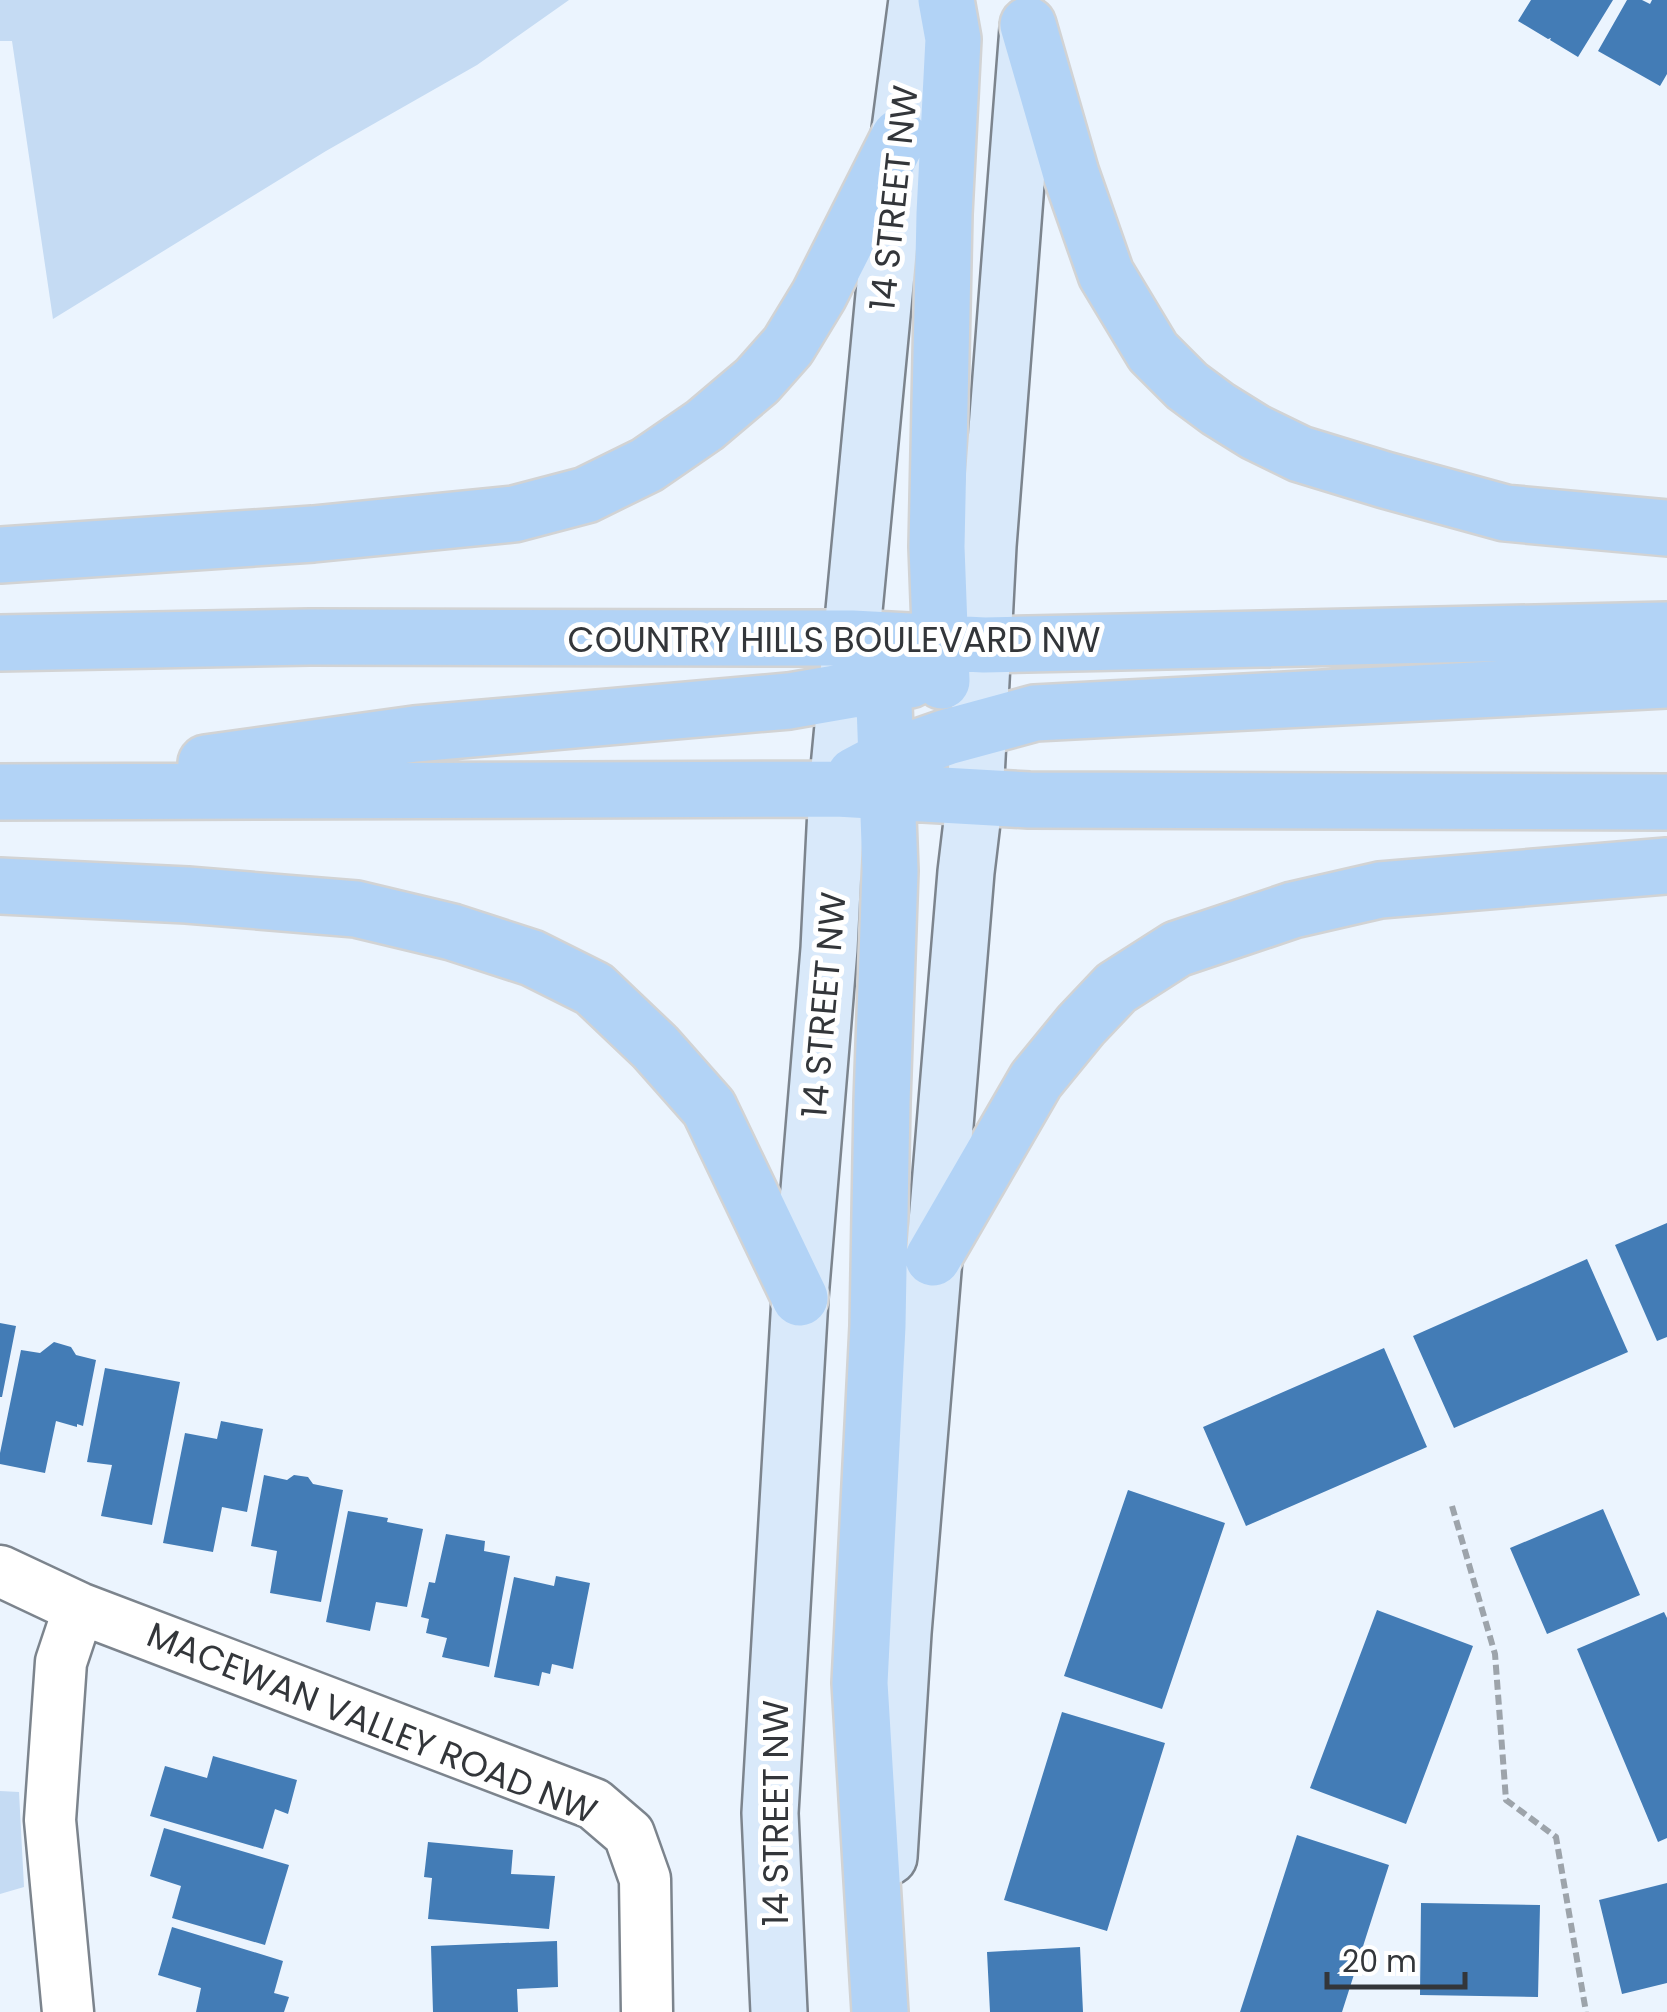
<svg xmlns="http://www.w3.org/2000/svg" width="1667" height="2012" viewBox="0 0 1667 2012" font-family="Poppins,sans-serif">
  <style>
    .green { fill: #c5dbf3 }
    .building { fill: #437cb6 }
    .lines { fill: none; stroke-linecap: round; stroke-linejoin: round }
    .street-casing { stroke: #7c848d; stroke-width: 55 }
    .secondary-casing { stroke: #7c848d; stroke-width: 60 }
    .primary-casing { stroke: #d2d3d4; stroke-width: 60 }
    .path { stroke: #9da4ab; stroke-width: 6; stroke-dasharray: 10 5; stroke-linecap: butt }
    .street { stroke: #fff; stroke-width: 50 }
    .secondary { stroke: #d9e9fa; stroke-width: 55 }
    .primary { stroke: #b2d3f6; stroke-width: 55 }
    .labels { text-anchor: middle; stroke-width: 10; stroke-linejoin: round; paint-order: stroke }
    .street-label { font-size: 35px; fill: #33363a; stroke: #fff }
  </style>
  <rect width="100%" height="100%" fill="#ebf4fe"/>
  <path class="green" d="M 0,0 L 569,0 L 477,65 L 326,151 L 53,319 L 12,41 L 0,41 Z
    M 0,1791 L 19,1792 L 24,1887 L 0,1894 Z"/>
  <path class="building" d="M 1531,0 L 1613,0 L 1578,57 L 1550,40 L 1551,38 L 1548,39 L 1518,21 Z
    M 1627,0 L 1642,0 L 1650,4 L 1652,0 L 1667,0 L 1667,74 L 1660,86 L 1598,51 Z
    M 1667,1223 L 1667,1337 L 1657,1341 L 1615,1245 Z
    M 1587,1259 L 1628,1352 L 1454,1428 L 1413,1336 Z
    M 0,1323 L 16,1326 L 2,1397 L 0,1397 Z
    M 54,1342 L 71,1347 L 76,1355 L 96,1360 L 83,1426 L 77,1424 L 77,1427 L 56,1421 L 45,1473 L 0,1464 L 0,1453 L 21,1350 L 40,1353 Z
    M 1384,1348 L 1427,1447 L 1246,1526 L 1203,1427 Z
    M 105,1368 L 180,1382 L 152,1525 L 101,1516 L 112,1465 L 87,1462 Z
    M 221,1421 L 263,1429 L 247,1512 L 222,1507 L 213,1552 L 163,1543 L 185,1433 L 217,1439 Z
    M 264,1475 L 287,1480 L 294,1475 L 308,1477 L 313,1484 L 343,1490 L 321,1602 L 270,1593 L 277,1551 L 251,1546 Z
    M 1128,1490 L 1225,1523 L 1162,1709 L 1064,1676 Z
    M 1603,1509 L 1640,1595 L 1547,1634 L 1510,1548 Z
    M 348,1511 L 388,1518 L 387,1522 L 423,1529 L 407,1607 L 376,1602 L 370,1631 L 326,1622 Z
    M 446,1534 L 485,1541 L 484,1551 L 510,1556 L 489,1667 L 442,1657 L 447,1638 L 426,1633 L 429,1619 L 421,1617 L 429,1582 L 435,1583 Z
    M 556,1576 L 590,1583 L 573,1669 L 552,1664 L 550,1674 L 542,1672 L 539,1686 L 494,1677 L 514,1577 L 554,1586 Z
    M 1377,1610 L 1473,1646 L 1406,1824 L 1310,1788 Z
    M 1664,1612 L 1667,1618 L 1667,1838 L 1658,1842 L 1577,1649 Z
    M 1062,1712 L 1165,1743 L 1107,1931 L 1004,1900 Z
    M 213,1756 L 297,1780 L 288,1814 L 275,1809 L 263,1849 L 150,1816 L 165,1766 L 207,1778 Z
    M 164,1828 L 289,1865 L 265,1945 L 172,1918 L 181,1886 L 150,1876 Z
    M 1297,1835 L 1389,1865 L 1342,2012 L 1240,2012 Z
    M 428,1842 L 513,1850 L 511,1874 L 555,1876 L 549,1929 L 428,1919 L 432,1878 L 424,1877 Z
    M 1667,1883 L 1667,1983 L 1622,1994 L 1599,1900 Z
    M 1421,1903 L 1540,1905 L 1538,1997 L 1420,1995 Z
    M 172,1927 L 283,1961 L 274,1993 L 289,1997 L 284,2012 L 196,2012 L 201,1988 L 158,1975 Z
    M 557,1941 L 558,1987 L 517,1989 L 518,2012 L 433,2012 L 431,1946 Z
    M 1080,1947 L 1083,2012 L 990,2012 L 987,1952 Z"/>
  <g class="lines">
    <g class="street-casing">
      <path id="street" d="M 0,1571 L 79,1608 L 594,1804 L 629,1834 L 645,1879 L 647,2012
        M 68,2012 L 50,1820 L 61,1662 L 79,1608"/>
    </g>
    <g class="secondary-casing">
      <path id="secondary" d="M 889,1857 L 903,1633 L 966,872 L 975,797 L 988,546 L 1028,28
        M 779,2012 L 770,1813 L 800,1298 L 829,949 L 837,789 L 899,137 L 917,0"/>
    </g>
    <g class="primary-casing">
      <path id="primary" d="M 1028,25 L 1071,174 L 1106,274 L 1153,352 L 1187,386 L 1218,409 L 1255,432 L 1300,454 L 1385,480 L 1505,513 L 1667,528
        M 0,555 L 313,534 L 514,514 L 586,495 L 647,465 L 705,425 L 757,381 L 788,346 L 819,295 L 899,137
        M 852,638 L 884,704 L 890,871 L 882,1102 L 878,1326 L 860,1683 L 880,2012
        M 0,643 L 310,637 L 795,638 L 852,638 L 984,645 L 1667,630
        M 942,681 L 937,547 L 944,214 L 953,39 L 946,0
        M 206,763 L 415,734 L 789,701 L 910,680
        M 855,775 L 887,758 L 947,737 L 1035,713 L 1667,680
        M 0,792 L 837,789 L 1029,800 L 1667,802
        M 0,886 L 187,895 L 356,909 L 452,932 L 532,958 L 594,989 L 655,1047 L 709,1108 L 800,1298
        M 933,1258 L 1036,1080 L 1081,1025 L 1116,988 L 1177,949 L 1293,910 L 1380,890 L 1667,866"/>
    </g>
    <path class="path" d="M 1452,1506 L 1495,1654 L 1506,1800 L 1556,1837 L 1586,2012"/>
    <use href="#street" class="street"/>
    <use href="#secondary" class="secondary"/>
    <use href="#primary" class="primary"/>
  </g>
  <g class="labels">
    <g class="street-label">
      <text transform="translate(894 198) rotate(-84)" y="12">14 STREET NW</text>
      <text x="834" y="652">COUNTRY HILLS BOULEVARD NW</text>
      <text transform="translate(824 1005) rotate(-85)" y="12">14 STREET NW</text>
      <text transform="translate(372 1723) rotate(22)" y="12">MACEWAN VALLEY ROAD NW</text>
      <text transform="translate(776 1813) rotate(-90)" y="12">14 STREET NW</text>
    </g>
  </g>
  <path d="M1327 1972v15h138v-15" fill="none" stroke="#33363a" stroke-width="5"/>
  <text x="1342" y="1972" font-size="30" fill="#33363a" stroke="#ffffff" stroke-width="8" paint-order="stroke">20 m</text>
</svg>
